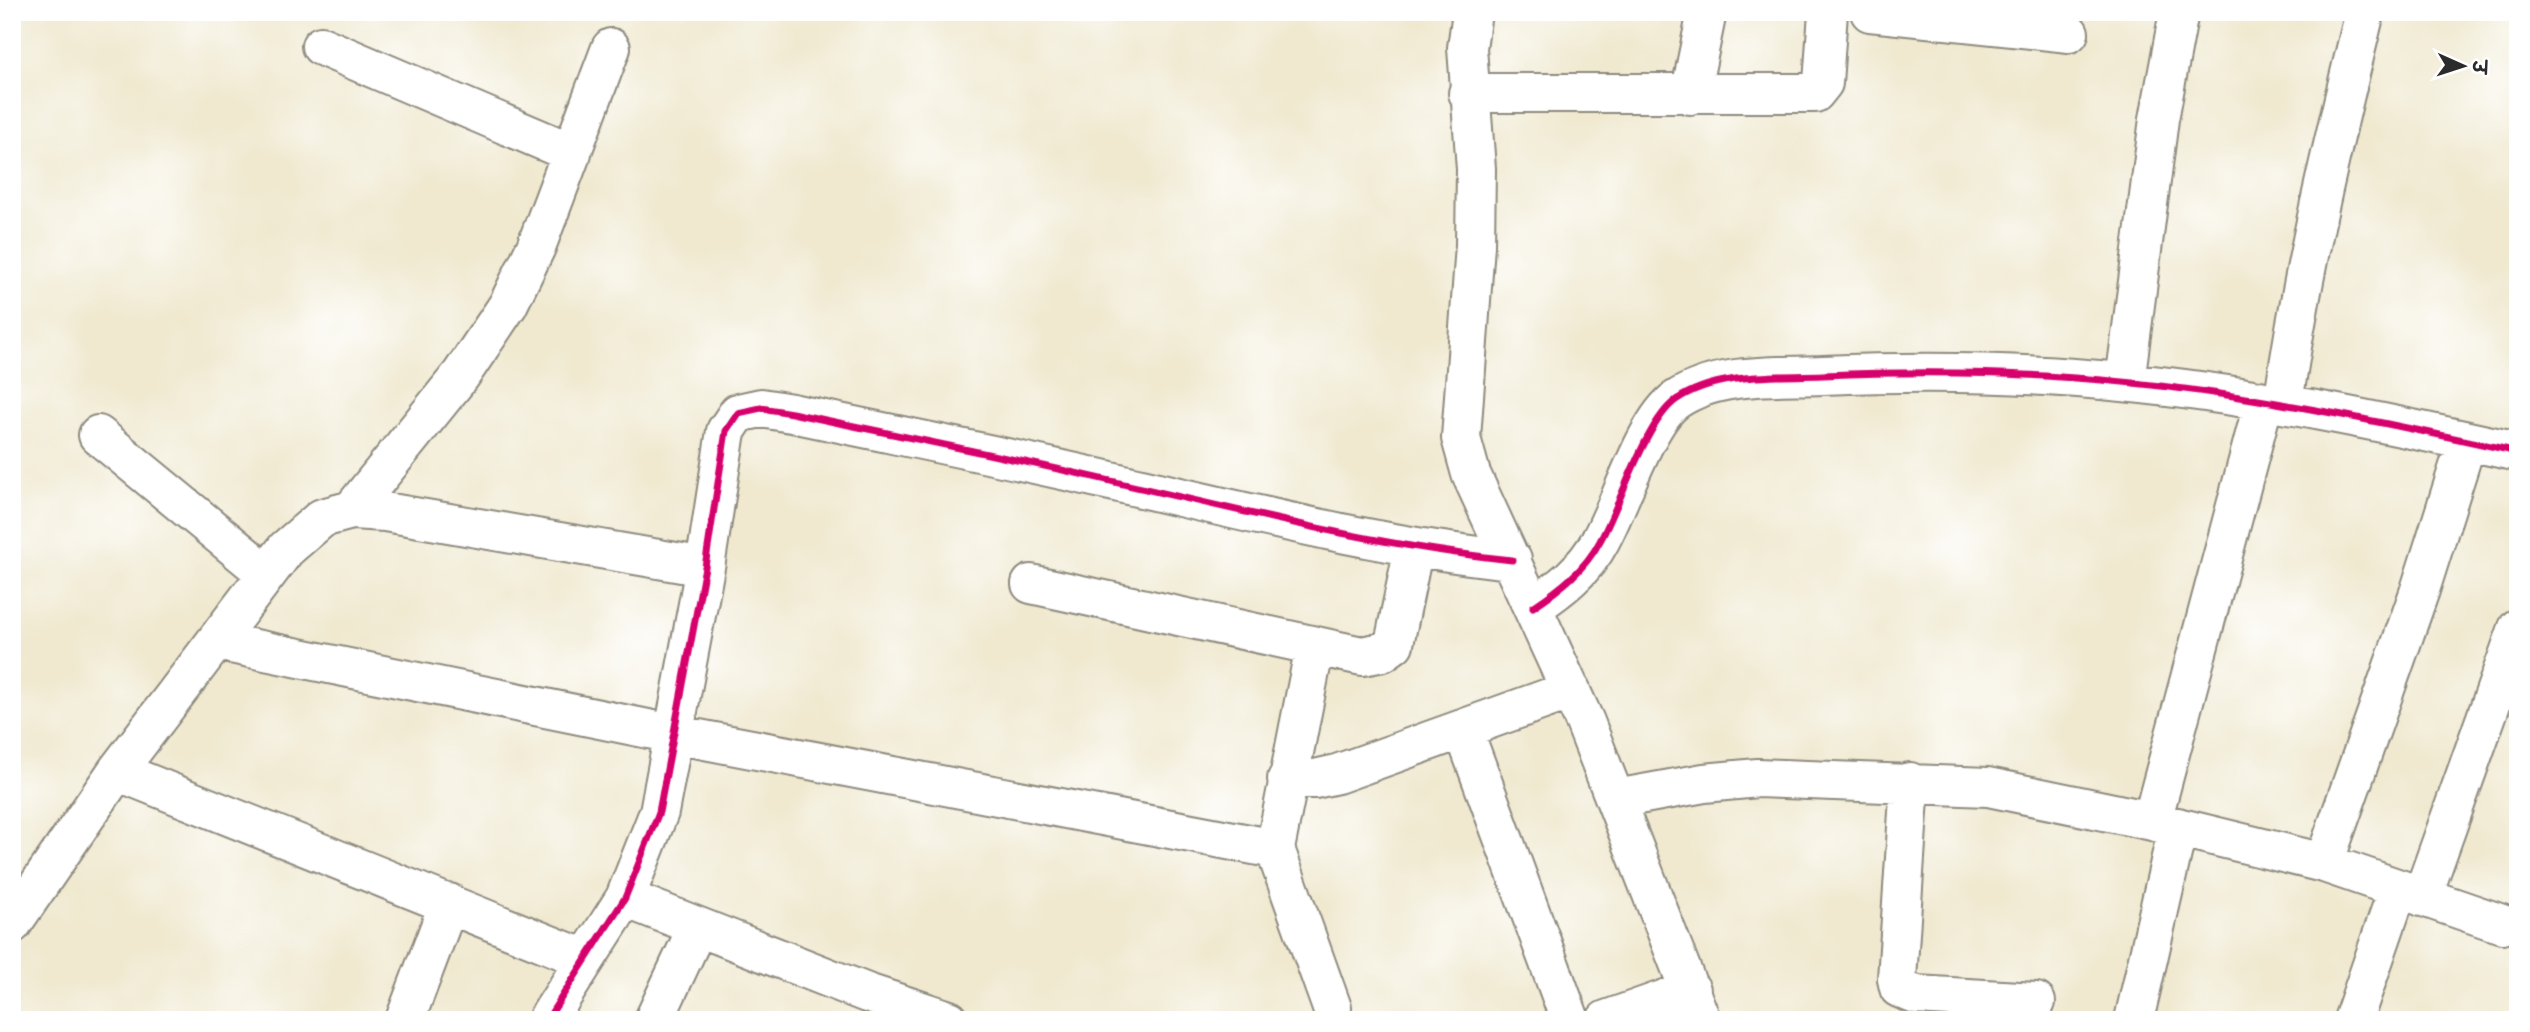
<svg xmlns="http://www.w3.org/2000/svg" width="2530" height="1032" viewBox="0 0 2530 1032" font-family="'Patrick Hand','Playpen Sans Deva',sans-serif">
  <style>
    .lines { fill: none; stroke-linecap: round; stroke-linejoin: round }
    .minor-casing { stroke: #8e8a7e; stroke-width: 42 }
    .minor { stroke: #fff; stroke-width: 38 }
    .cycleway-casing { stroke: #fff; stroke-width: 11 }
    .cycleway { stroke: #d6006c; stroke-width: 7 }
  </style>
  <rect width="100%" height="100%" fill="#fff"/>
  <filter id="ink" filterUnits="userSpaceOnUse"><feTurbulence type="fractalNoise" baseFrequency=".0143" numOctaves="2"/><feDisplacementMap in="SourceGraphic" scale="14" xChannelSelector="R" yChannelSelector="G"/><feConvolveMatrix kernelMatrix="1 2 1 2 8 2 1 2 1" color-interpolation-filters="sRGB"/></filter>
  <filter id="wash" filterUnits="userSpaceOnUse"><feTurbulence type="fractalNoise" baseFrequency=".00686" numOctaves="4" result="noise"/><feDisplacementMap in="SourceGraphic" scale="28" xChannelSelector="R" yChannelSelector="G"/><feGaussianBlur stdDeviation="1.57" result="paint"/><feColorMatrix in="noise" values="0 0 0 0 0 0 0 0 0 0 0 0 0 0 0 0 0 1.4 0 .05"/><feComposite in="paint" operator="in"/></filter>
  <g filter="url(#wash)">
    <rect width="100%" height="100%" fill="#f0e9d0"/>
  </g>
  <g filter="url(#ink)">
    <g class="lines">
      <g class="minor-casing">
        <path id="minor" d="M 1472,12 L 1467,48 L 1476,169 L 1475,245 L 1461,438 L 1471,474 L 1585,722 L 1701,1020
          M 1870,12 L 2069,33
          M 321,46 L 572,153
          M 1468,93 L 1815,93 L 1823,83 L 1828,12
          M 1690,95 L 1707,12
          M 2125,382 L 2159,119 L 2179,12
          M 2283,404 C 2302,271 2333,142 2365,12
          M 98,435 L 267,574
          M 352,510 L 461,375 L 508,305 L 536,247 L 611,48
          M 1031,584 L 1362,656 L 1383,652 L 1394,644 L 1414,547
          M 1533,607 C 1560,589 1585,570 1600,541 C 1620,506 1645,422 1676,400 C 1717,372 1775,377 1823,375 C 1923,371 2023,372 2123,382 C 2256,395 2387,423 2518,452
          M 216,641 L 673,734 L 1275,849
          M 1315,646 L 1275,849 L 1332,1008
          M 1463,729 L 1570,1020
          M 117,771 L 585,959
          M 1287,779 L 1315,779 L 1337,774 L 1571,690
          M 1910,782 L 1897,979 L 1899,988 L 1916,995 L 2036,1002
          M 1616,799 L 1704,783 L 1758,778 L 1988,787 L 2152,821 L 2324,863 L 2502,924
          M 2152,821 L 2264,401
          M 2324,863 L 2420,590 L 2467,441
          M 2422,897 L 2518,628
          M 625,898 L 867,993 L 949,1020
          M 12,924 L 117,771 L 286,549 L 322,518 L 352,510 L 385,512 L 705,567
          M 405,1020 L 449,903
          M 547,1020 L 625,898 L 659,812 L 705,567 L 726,431 L 738,413 L 761,408 L 792,413 C 900,436 1008,457 1115,482 C 1247,512 1377,546 1512,560
          M 654,1020 L 697,928
          M 1606,1020 L 1691,990
          M 2134,1020 L 2178,827
          M 2353,1020 L 2398,889"/>
      </g>
      <use href="#minor" class="minor"/>
      <g class="cycleway-casing">
        <path id="cycleway" d="M 1533,607 C 1560,589 1585,570 1600,541 C 1620,506 1645,422 1676,400 C 1717,372 1775,377 1823,375 C 1923,371 2023,372 2123,382 C 2256,395 2387,423 2518,452
          M 547,1020 L 625,898 L 659,812 L 705,567 L 726,431 L 738,413 L 761,408 L 792,413 C 900,436 1008,457 1115,482 C 1247,512 1377,546 1512,560"/>
      </g>
      <use href="#cycleway" class="cycleway"/>
    </g>
  </g>
  <rect width="2530" height="1032" fill="none" stroke="#fff" stroke-width="42"/>
  <g transform="translate(2463 66) rotate(93)" stroke="#ffffff" stroke-width="5" paint-order="stroke">
  <path d="M0-5L12 26L0 18L-12 26Z" fill="#2b2b2b"/>
  <text y="-10" font-size="19" font-weight="bold" text-anchor="middle" fill="#2b2b2b">उ</text>
  </g>
</svg>
